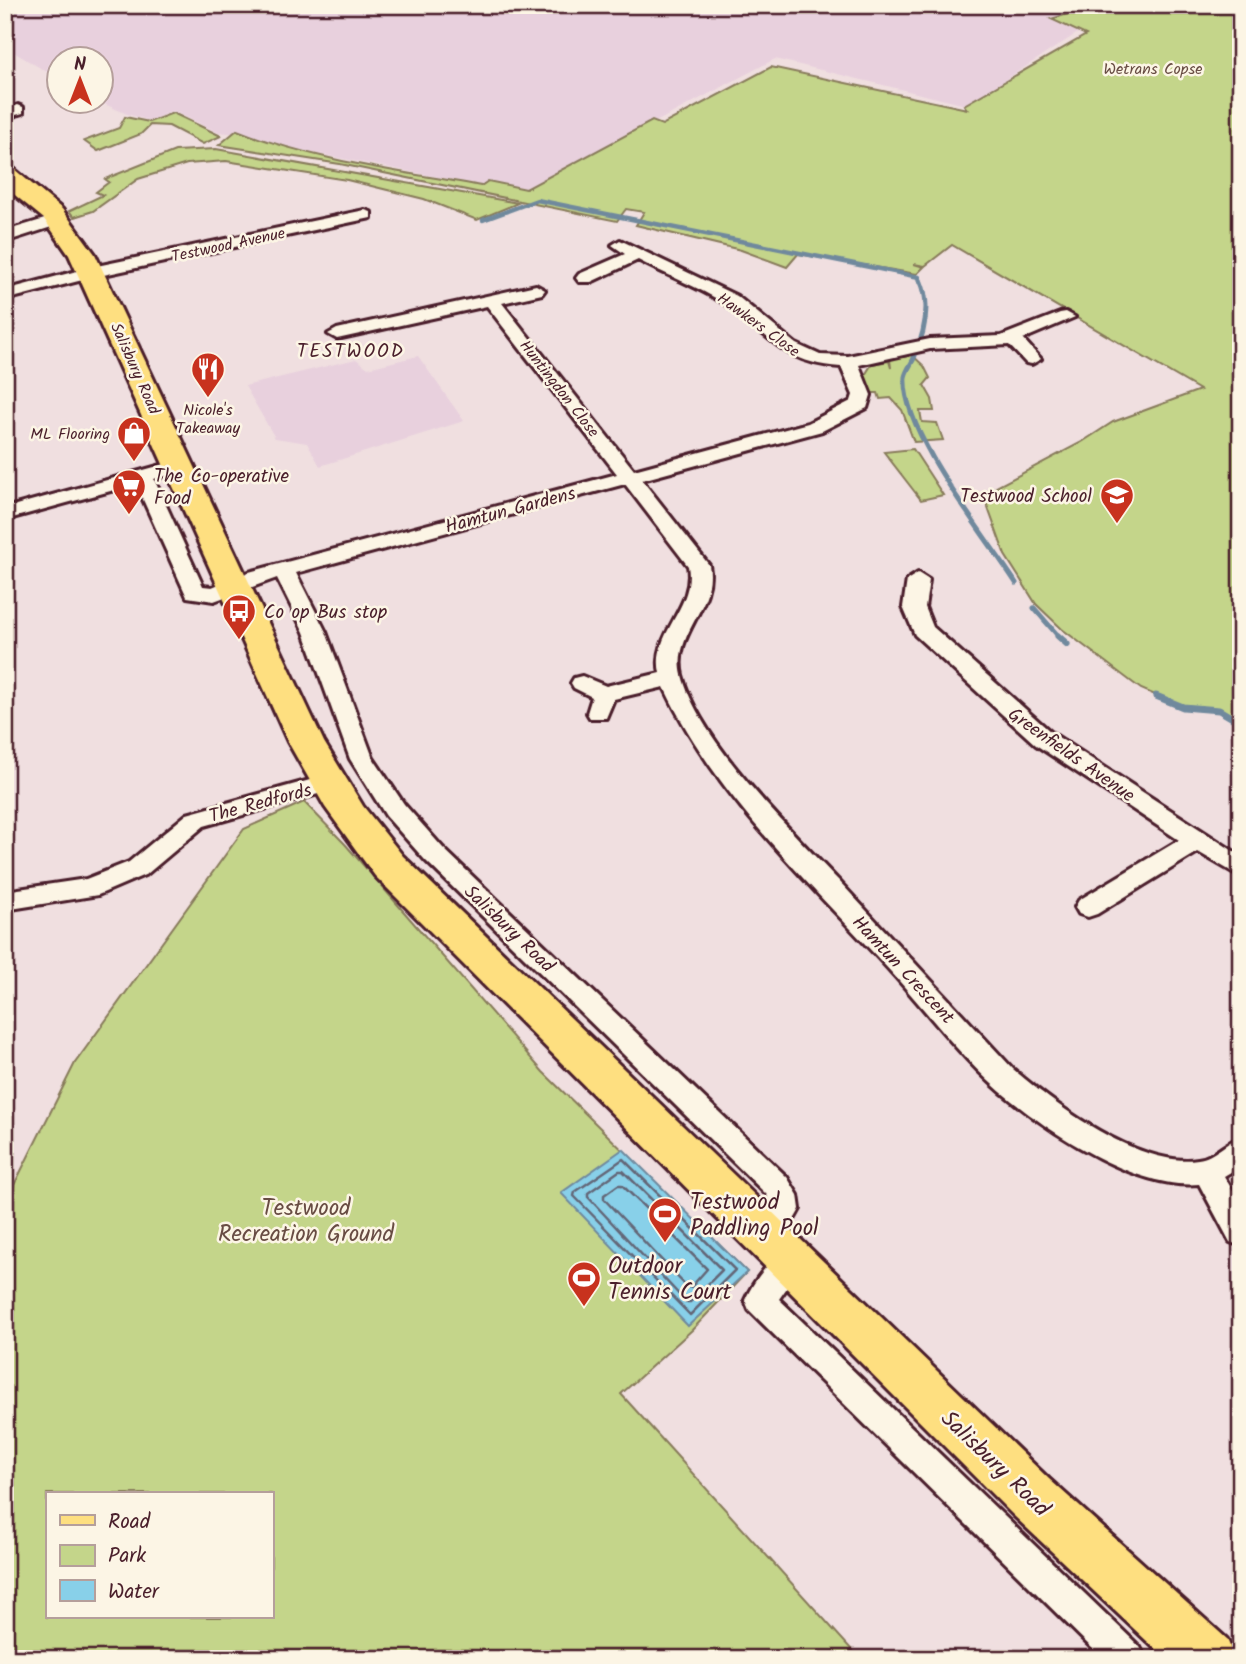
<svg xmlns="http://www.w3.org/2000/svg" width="1246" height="1664" viewBox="0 0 1246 1664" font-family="Kalam,sans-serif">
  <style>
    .built { fill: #e8d0dd }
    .green { fill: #c4d58a; stroke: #877a5a; stroke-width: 2; fill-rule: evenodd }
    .water { fill: #88d0e9; stroke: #6f899d; stroke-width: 2 }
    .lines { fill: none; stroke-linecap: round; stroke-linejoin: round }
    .shore { stroke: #636677; stroke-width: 2.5 }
    .stream-far2 { stroke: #6f899d; stroke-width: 4.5 }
    .stream-far1 { stroke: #6f899d; stroke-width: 5 }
    .stream { stroke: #6f899d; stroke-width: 7 }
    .minor-casing { stroke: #4a1f2b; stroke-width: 6 }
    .primary-casing { stroke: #4a1f2b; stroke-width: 6 }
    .minor { fill: #fcf5e5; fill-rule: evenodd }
    .primary { fill: #fedf80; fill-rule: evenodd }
    .labels { text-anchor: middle; stroke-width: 5; stroke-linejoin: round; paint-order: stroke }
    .far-park-label { font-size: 16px; fill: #684c43; stroke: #fcf5e5 }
    .far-street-label { font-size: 16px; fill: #4a1f2b; stroke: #fcf5e5 }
    .far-poi-label { font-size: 16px; fill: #4a1f2b; stroke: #fcf5e5 }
    .far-quarter-label { font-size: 19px; letter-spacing: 2px; fill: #4a1f2b; stroke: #fcf5e5 }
    .poi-label { font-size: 19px; fill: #4a1f2b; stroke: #fcf5e5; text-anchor: start }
    .street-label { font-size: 19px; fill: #4a1f2b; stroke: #fcf5e5 }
    .near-poi-label { font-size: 23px; fill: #4a1f2b; stroke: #fcf5e5; text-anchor: start }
    .near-park-label { font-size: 23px; fill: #684c43; stroke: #fcf5e5 }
    .near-street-label { font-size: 23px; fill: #4a1f2b; stroke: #fcf5e5 }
  </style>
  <rect width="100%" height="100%" fill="#f0dfe0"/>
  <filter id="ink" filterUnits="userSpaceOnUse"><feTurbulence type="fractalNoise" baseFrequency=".0143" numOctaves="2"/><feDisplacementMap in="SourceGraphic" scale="14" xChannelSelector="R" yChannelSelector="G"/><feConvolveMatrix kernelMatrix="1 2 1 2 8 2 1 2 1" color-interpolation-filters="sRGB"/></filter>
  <g filter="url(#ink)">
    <path class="built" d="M 5,5 L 1121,5 L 966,105 L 775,59 L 521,193 L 271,145 L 240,134 L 217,132 L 173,111 L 150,121 L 127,114 L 100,102 L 102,60 L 60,60 L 59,79 L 5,47 Z
      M 418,356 L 464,421 L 320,466 L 307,443 L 275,438 L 245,386 L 356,359 L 368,368 Z"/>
    <path class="green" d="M 1099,5 L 1241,5 L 1241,723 L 1219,710 L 1183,707 L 1141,689 L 1062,629 L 1036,604 L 1005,555 L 983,494 L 1082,442 L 1113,422 L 1200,390 L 952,245 L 925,266 L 914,264 L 924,267 L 917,274 L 798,254 L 787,267 L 741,250 L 636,225 L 644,212 L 626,209 L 617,221 L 340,164 L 219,145 L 237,130 C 315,161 399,171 481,186 L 488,181 L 526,189 L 652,121 L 662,125 L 771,67 L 967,109 L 964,105 L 1086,35 L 1051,19 Z
      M 173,113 L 221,136 L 203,144 L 169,126 L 150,125 L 141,134 L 98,151 L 84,141 L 119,128 L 125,117 L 149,122 Z
      M 216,149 L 518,203 L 477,220 L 424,199 L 347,180 L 226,161 L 187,164 L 138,179 L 93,211 L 74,217 L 69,211 L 103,195 L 96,192 L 109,182 L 105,179 L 175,151 Z
      M 911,354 L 924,366 L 930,378 L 924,385 L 932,399 L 934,411 L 920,411 L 922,422 L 937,423 L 943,440 L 914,442 L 902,410 L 891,398 L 880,399 L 878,393 L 871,393 L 865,375 L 872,364 L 889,361 L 891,368 L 890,359 Z
      M 913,449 L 943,495 L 921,500 L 884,452 Z
      M 304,802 L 345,844 L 543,1072 L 747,1272 L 692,1330 L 621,1394 L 860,1659 L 5,1659 L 5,1203 L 75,1063 L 244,829 ZM 47,1494 L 271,1494 L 271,1617 L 47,1617 Z"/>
    <path class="water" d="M 623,1149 L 747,1272 L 688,1326 L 561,1193 Z"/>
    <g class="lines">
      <path class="shore" d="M 623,1159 L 735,1270 L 690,1315 L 574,1196 L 575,1192 Z
        M 619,1171 L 623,1171 L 722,1270 L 690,1302 L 686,1302 L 588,1197 L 588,1193 Z
        M 618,1185 L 622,1185 L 707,1269 L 691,1287 L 687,1287 L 604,1199 L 604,1195 Z"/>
      <path class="stream-far2" d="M 483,220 L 537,200 L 919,277 L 921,282"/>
      <path class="stream-far1" d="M 920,280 C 932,304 924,334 914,358 C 912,363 906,371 905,377 C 901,432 986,536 1016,583
        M 1034,608 L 1060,638"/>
      <path class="stream" d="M 1058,636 L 1067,644
        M 1156,696 L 1183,707 L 1219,710 L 1241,723"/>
      <g class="minor-casing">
        <path id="minor" d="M 18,105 L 23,107 L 23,113 L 5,118 L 5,109 Z
          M 365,210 L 371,212 L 371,218 L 94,277 L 5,300 L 5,290 L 92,267 Z
          M 58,215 L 64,217 L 64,223 L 5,242 L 5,231 Z
          M 620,240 L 737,296 L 796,344 L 820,355 L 848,356 L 930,339 L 1001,336 L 1060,313 L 1066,312 L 1075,317 L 1023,339 L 1041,359 L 1032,364 L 1026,363 L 1009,345 L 930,349 L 859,365 L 871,395 L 867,408 L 822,431 L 642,480 L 709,565 C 717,607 672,634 682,675 C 699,742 792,831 839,881 C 897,944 955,1006 1013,1069 C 1055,1105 1139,1168 1198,1159 C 1215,1157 1225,1142 1241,1137 L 1241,1166 L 1224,1176 L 1241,1205 L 1241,1246 L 1230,1242 L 1199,1184 C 1139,1190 1057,1137 1012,1101 C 967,1066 931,1016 892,973 C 811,884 716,798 664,687 L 614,699 L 606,718 L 590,718 L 587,713 L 592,697 L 574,688 L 571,683 L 574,678 L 582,676 L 606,686 L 660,673 C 651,633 696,607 688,566 L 625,484 L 296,573 L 326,632 L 373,758 L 404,804 L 443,848 L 787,1177 L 798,1195 L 800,1209 C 791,1227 773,1250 751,1242 L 747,1233 L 770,1205 L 767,1195 L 425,860 L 386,816 L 350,759 L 304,632 L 277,578 L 214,601 L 187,597 L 136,484 L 5,520 L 5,508 L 180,460 L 187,462 L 190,466 L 187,470 L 154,479 L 203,586 L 212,587 L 249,572 L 617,474 L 487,306 L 337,339 L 328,334 L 337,329 L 536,285 L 545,290 L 542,294 L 502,303 L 634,470 L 808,423 L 851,401 L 853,395 L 841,367 C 781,363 770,334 725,304 C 699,287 666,275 638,260 L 591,282 L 579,282 L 576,278 L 579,274 L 625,254 L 612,245 Z
          M 918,573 L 929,580 L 925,607 L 933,627 L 1052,733 L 1241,856 L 1241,877 L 1198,852 L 1097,914 L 1088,917 L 1079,914 L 1075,907 L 1079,900 L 1179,840 L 1036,745 L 915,635 L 903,607 L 907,580 Z
          M 328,775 L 336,777 L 340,783 L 336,789 L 204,826 L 147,874 L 98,895 L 5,910 L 5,891 L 86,879 L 129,862 L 187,814 Z
          M 790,1249 L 801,1253 L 805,1262 L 779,1299 L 1140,1647 L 1146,1659 L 1103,1659 L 749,1310 L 745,1300 C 753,1282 771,1256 790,1249 Z"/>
      </g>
      <g class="primary-casing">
        <path id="primary" d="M 5,167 L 14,169 L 62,209 L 95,254 L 324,742 L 363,806 L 403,856 L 1049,1479 L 1227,1639 L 1235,1659 L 1166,1659 L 1013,1515 L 375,876 L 325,807 L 288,742 L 69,255 L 44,219 L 5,187 Z"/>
      </g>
      <use href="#minor" class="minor"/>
      <use href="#primary" class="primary"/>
    </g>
  </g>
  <defs>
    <g id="restaurant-pin" transform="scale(1.75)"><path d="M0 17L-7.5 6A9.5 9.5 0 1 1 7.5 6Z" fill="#c8321e" stroke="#fcf5e5"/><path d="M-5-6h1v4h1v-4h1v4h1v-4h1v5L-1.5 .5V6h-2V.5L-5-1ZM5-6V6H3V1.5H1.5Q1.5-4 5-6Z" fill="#fff"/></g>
    <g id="shop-pin" transform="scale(1.75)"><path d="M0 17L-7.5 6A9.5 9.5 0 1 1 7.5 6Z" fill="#c8321e" stroke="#fcf5e5"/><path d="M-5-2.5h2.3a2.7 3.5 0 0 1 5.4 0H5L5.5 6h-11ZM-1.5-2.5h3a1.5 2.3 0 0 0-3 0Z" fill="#fff"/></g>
    <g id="supermarket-pin" transform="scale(1.75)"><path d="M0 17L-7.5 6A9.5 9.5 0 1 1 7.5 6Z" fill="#c8321e" stroke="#fcf5e5"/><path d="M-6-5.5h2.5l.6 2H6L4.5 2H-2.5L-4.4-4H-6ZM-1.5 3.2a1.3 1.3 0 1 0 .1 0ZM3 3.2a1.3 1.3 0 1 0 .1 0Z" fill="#fff"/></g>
    <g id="school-pin" transform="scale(1.75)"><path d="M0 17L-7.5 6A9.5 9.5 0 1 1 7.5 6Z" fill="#c8321e" stroke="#fcf5e5"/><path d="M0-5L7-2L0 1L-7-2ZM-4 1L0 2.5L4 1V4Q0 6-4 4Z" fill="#fff"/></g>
    <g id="bus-pin" transform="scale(1.75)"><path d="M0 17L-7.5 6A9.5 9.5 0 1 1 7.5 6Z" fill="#c8321e" stroke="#fcf5e5"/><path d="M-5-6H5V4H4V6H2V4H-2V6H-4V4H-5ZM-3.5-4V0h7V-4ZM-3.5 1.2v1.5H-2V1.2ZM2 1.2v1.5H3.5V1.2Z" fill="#fff"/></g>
    <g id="stadium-pin" transform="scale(1.75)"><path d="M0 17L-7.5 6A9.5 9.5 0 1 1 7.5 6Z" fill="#c8321e" stroke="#fcf5e5"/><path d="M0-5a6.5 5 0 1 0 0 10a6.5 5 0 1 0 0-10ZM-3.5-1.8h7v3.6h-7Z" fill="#fff"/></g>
  </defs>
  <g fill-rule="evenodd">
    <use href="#restaurant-pin" x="208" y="369"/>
    <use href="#shop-pin" x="134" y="433"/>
    <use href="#supermarket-pin" x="129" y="486"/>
    <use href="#school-pin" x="1117" y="495"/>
    <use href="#bus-pin" x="239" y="611"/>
    <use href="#stadium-pin" x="665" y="1214"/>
    <use href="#stadium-pin" x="584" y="1278"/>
  </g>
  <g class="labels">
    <g class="far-park-label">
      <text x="1153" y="74">Wetrans Copse</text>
    </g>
    <g class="far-street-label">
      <text transform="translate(228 244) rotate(-12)" y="6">Testwood Avenue</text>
      <text transform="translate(759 324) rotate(36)" y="6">Hawkers Close</text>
      <text transform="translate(136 368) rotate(66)" y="6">Salisbury Road</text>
      <text transform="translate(560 388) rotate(52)" y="6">Huntingdon Close</text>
    </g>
    <g class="far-poi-label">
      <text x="208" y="415">Nicole's<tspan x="208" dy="18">Takeaway</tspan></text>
      <text x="110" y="439" text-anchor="end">ML Flooring</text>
    </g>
    <g class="far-quarter-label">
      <text x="351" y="357">TESTWOOD</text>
    </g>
    <g class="poi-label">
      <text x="154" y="482">The Co-operative<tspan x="154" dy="22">Food</tspan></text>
      <text x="1092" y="502" text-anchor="end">Testwood School</text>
      <text x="264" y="618">Co op Bus stop</text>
    </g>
    <g class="street-label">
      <text transform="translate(510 509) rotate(-15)" y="7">Hamtun Gardens</text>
      <text transform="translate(1072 754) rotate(35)" y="7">Greenfields Avenue</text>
      <text transform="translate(260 802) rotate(-15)" y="7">The Redfords</text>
      <text transform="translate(510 928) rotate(44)" y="7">Salisbury Road</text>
      <text transform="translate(904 969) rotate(47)" y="7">Hamtun Crescent</text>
    </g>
    <g class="near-poi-label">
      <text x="690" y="1209">Testwood<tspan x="690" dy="26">Paddling Pool</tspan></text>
      <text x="608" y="1273">Outdoor<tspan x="608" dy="26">Tennis Court</tspan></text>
    </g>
    <g class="near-park-label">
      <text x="306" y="1215">Testwood<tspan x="306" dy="26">Recreation Ground</tspan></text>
    </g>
    <g class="near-street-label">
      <text transform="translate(996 1463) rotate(44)" y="8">Salisbury Road</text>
    </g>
  </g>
  <rect width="1246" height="1664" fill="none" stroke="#fcf5e5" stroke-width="28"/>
  <rect x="14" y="14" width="1218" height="1636" fill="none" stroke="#4a1f2b" stroke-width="2.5" filter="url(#ink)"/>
  <rect x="46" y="1492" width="228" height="126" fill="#fcf5e5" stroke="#b59f9b" stroke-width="2"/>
  <rect x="60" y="1515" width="35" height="10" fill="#fedf80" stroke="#b59f9b" stroke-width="2"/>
  <text x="108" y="1528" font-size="21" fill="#4a1f2b">Road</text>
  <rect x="60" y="1545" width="35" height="21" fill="#c4d58a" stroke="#b59f9b" stroke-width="2"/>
  <text x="108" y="1562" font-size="21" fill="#4a1f2b">Park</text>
  <rect x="60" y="1580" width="35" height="21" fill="#88d0e9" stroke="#b59f9b" stroke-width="2"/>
  <text x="108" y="1598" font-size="21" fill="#4a1f2b">Water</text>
  <g transform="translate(80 80)"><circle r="33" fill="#fcf5e5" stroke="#b59f9b" stroke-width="2"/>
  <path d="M0-5L12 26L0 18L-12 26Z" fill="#c8321e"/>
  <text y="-10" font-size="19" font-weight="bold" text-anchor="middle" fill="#4a1f2b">N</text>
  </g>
</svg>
